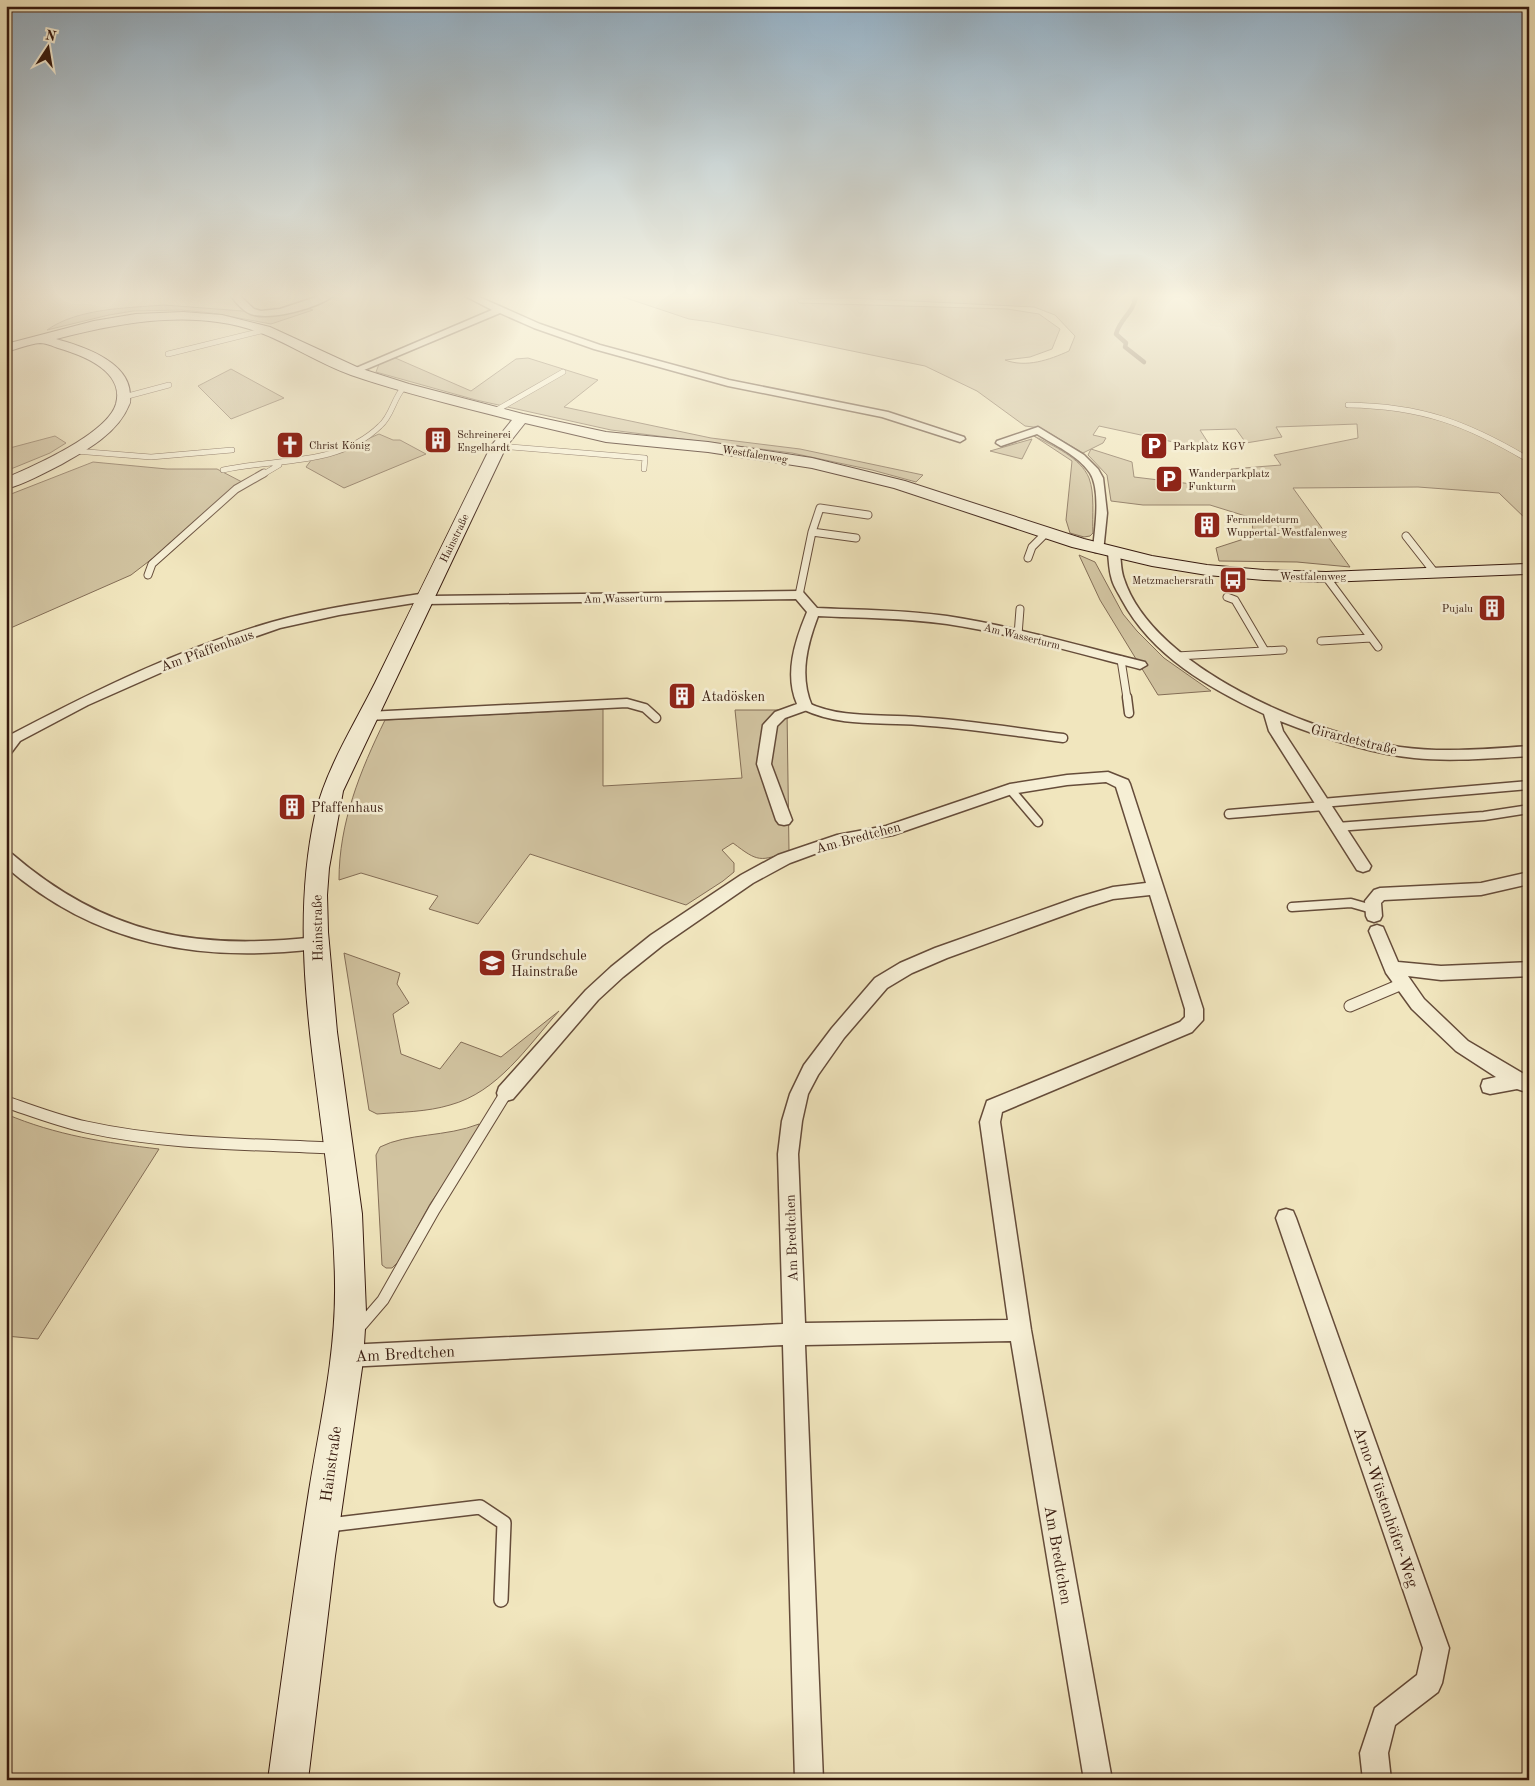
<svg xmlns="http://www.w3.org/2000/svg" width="1535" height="1786" viewBox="0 0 1535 1786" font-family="'Old Standard TT',serif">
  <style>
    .green { fill: #d1c3a0; stroke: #846e57; fill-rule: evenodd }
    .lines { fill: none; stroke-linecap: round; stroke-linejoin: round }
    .stream { stroke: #806a54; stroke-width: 4.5 }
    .lane-far4-casing { stroke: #654c3a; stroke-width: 6 }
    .lane-far3-casing { stroke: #654c3a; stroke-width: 9 }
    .lane-far2-casing { stroke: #654c3a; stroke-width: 11 }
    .lane-far1-casing { stroke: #654c3a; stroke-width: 13 }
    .lane-casing { stroke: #654c3a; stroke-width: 16 }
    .street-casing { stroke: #654c3a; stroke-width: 3 }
    .secondary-casing { stroke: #36190e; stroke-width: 2 }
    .lane-far4 { stroke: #f6efd5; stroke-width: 5 }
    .lane-far3 { stroke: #f6efd5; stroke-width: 7 }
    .lane-far2 { stroke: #f6efd5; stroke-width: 8 }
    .lane-far1 { stroke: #f6efd5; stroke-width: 11 }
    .lane { stroke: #f6efd5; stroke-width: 13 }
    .street { fill: #f6efd5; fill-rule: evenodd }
    .secondary { fill: #f6efd5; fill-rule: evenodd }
    .labels { text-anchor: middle; stroke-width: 5; stroke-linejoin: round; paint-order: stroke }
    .far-poi-label { font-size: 11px; fill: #36190e; stroke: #f6efd5; text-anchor: start }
    .far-street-label { font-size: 11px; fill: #36190e; stroke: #f6efd5 }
    .street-label { font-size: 14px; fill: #36190e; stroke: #f6efd5 }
    .poi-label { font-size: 14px; fill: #36190e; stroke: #f6efd5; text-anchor: start }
    .near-street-label { font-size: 16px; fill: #36190e; stroke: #f6efd5 }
  </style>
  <rect width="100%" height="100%" fill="#f1e6be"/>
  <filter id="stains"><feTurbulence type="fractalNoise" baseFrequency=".004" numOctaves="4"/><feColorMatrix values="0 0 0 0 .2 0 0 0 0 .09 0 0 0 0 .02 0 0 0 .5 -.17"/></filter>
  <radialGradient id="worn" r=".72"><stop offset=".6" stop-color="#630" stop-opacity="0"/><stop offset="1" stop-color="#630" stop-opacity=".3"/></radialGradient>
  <path class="green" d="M 620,296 L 1529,296 L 1529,522 L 1499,493 L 1418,487 L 1293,488 L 1350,567 L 1297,562 L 1219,561 L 1216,548 L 1253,536 L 1252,518 L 1210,505 L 1143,505 L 1111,501 L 1107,475 L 1088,455 L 1091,449 L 1132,462 L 1134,477 L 1234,489 L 1231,469 L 1281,465 L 1274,455 L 1358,438 L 1357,424 L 1276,427 L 1282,437 L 1246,443 L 1236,429 L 1200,430 L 1209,444 L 1206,449 L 1099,426 L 1093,435 L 1106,438 L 1103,443 L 1083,453 L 1041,428 L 1025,426 L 977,391 L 925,366 L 711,322 L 689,319 ZM 852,298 L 1034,307 L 1055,315 L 1075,336 L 1069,351 C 1049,360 1026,368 1005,360 L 1030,357 L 1052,349 L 1060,329 L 1039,314 L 1007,309 L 799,303 L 796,299 Z
    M 164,305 L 243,311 L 256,316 L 279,315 L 299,309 L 308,308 L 313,310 L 271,324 L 212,313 L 181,310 L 133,311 L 109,315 L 47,330 C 78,308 128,308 164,305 Z
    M 393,357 L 471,391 L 516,359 L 528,358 L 598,380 L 564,407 L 711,438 L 800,449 L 923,475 L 916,482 L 872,470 L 792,453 L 611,430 L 476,400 L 376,372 L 379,364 Z
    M 231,369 L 284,398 L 231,419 L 198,386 Z
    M 379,434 L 393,440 L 400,440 L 426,454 L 344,488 L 306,467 L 312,459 L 349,447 Z
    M 55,436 L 66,443 L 50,453 L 6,471 L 6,449 Z
    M 1034,436 C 1052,445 1081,458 1089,478 C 1095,494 1092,516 1093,533 L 1090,536 L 1084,537 L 1070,533 L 1066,520 L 1072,461 Z
    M 1032,439 L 1022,459 L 990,451 Z
    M 93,462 L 167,469 L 217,469 L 242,482 L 157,555 L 131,575 L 6,630 L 6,496 Z
    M 1079,555 L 1095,562 L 1123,614 L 1137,631 L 1164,658 L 1211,691 L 1158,695 L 1100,600 Z
    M 603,709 L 603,786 L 742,778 L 735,710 L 787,710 L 789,851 C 760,862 758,862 733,843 L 722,850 L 734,863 L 734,872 L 723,881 L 686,905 L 530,854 L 478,924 L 429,909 L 438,896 L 361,873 L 339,880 C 339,823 360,771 385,720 Z
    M 344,953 L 400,973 L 397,984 L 409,1003 L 393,1014 L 401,1054 L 440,1069 L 461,1042 L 501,1057 L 559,1011 C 527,1047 498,1092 450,1105 C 427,1112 401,1112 377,1114 L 369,1110 Z
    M 6,1114 C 55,1135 107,1143 159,1149 L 38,1339 L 6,1336 Z
    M 479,1124 L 480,1130 L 430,1204 L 398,1262 L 392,1268 L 386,1268 L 382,1265 L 376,1155 L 380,1147 C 407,1133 447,1137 479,1124 Z"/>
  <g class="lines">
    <path class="stream" d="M 1136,296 C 1134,312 1120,319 1116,334 L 1126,343 L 1125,347 L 1144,362"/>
    <g class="lane-far4-casing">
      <path id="lane-far4" d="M 168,354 L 265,330
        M 124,397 L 169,385
        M 1348,405 C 1421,406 1467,423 1529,460
        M 495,411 L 563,372
        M 499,446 L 645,458 L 644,469
        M 75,451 L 151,457 L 232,450
        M 223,470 C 275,458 338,467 380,426 C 392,416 393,399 404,387
        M 262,475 L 279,465"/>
    </g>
    <g class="lane-far3-casing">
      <path id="lane-far3" d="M 812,532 L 856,538
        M 1406,536 L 1435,573
        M 1028,558 L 1032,547 L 1046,533
        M 148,575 L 152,564 L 236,489 L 264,473
        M 1326,577 L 1378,647
        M 799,595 L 812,532 L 820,508 L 868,515
        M 1227,597 L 1235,600 L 1265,651
        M 1018,635 L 1020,609
        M 1321,641 L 1371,638
        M 1177,656 L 1283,650
        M 1121,660 L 1127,698"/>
    </g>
    <g class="lane-far2-casing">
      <path id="lane-far2" d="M 1127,697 L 1129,713
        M 805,706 C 841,723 879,718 918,721 C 967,724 1015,732 1063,738
        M 368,716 L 627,703 L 645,708 L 656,718
        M 1010,789 L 1038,822
        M 1322,803 L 1529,785
        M 1229,814 L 1324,806
        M 1337,827 L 1484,816 L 1529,809
        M 1292,907 L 1351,903 L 1372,909"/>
    </g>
    <g class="lane-far1-casing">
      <path id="lane-far1" d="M 1350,1006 L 1402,984
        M 6,1102 C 33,1111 58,1121 86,1127 C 167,1145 253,1144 336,1148
        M 358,1329 L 383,1300 L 434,1210 L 506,1093"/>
    </g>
    <g class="lane-casing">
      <path id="lane" d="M 329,1525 L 480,1507 L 504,1523 L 501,1600"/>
    </g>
    <g class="street-casing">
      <path id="street" d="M 231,296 L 240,296 L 254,309 L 261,311 L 280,309 L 319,296 L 333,296 C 317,308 271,321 251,314 C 243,311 236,303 231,296 Z
        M 465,296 L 477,296 L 540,324 L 600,345 L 729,380 L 888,412 L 964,437 L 965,439 L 960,442 L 882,417 L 728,386 L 594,349 L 534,328 L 500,313 L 357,373 L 351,373 L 349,371 L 492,310 Z
        M 1038,427 L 1084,455 L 1098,469 L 1103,478 L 1107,513 L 1103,552 L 1095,552 L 1093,549 C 1095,529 1101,490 1090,473 C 1078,455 1054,445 1037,434 L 1001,446 L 996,443 L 997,441 Z
        M 1114,549 L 1120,553 C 1121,562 1121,571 1124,579 C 1153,668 1315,735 1400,747 C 1443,753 1486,749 1529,746 L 1529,756 C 1490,758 1452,762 1414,758 C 1368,753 1323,738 1280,721 L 1283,731 L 1371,866 L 1369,870 L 1363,872 L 1357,870 L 1269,731 L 1264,714 C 1209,688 1152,656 1122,600 C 1119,594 1114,587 1112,580 C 1109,571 1109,562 1108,553 Z
        M 799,591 L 803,592 L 817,608 C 860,610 904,610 947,616 C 1014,626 1079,646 1145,662 L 1147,665 L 1140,669 C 1076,653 1013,634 947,624 C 904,618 861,618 818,616 C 807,645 799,676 812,706 L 810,709 L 785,718 L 777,726 L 771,764 L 792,820 L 789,824 L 784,825 L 779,824 L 776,820 L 757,764 L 763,725 L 775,712 L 797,704 C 784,674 795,641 807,612 L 796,599 L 425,604 L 420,602 L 339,615 L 280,628 L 220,649 L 176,666 L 88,705 L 20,741 L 11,753 L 6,755 L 6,740 L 10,735 C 94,691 181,648 272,622 C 322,608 375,601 426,593 L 432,596 Z
        M 1108,772 L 1128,780 L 1130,784 L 1203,1009 L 1203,1020 L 1192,1032 L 1002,1112 L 1000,1122 L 1031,1330 L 1112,1780 L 1084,1780 L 1011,1341 L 805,1345 L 823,1780 L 795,1780 L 783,1345 L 346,1367 L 338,1364 L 335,1356 L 338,1348 L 346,1345 L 783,1324 L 778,1154 L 782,1121 L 790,1094 L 804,1065 L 832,1028 L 875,978 L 900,963 L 935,948 L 1076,898 L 1113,887 L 1146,883 L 1116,787 L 1106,782 L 1067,785 L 1012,794 L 893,835 L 839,845 L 790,863 L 753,883 L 663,945 L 623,977 L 598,1000 L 513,1099 L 506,1101 L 499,1099 L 497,1093 L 499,1087 L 586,990 L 611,967 L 651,935 L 741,875 L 778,855 L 837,835 L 886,826 L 1010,784 L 1067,775 ZM 1150,895 L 1185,1009 L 1185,1017 L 1180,1022 L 987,1101 L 980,1122 L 1008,1320 L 805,1323 L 798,1154 L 802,1121 L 808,1094 L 818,1075 L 844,1038 L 887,988 L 912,973 L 947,958 L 1087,907 L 1113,899 Z
        M 6,852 L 12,854 C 105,934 195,951 315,937 L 321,938 L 323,943 L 321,948 L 315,949 C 200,963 96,945 6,867 Z
        M 1529,872 L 1529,884 L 1481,895 L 1384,900 L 1381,903 L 1382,916 L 1380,920 L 1374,922 L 1368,920 L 1366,916 L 1365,901 L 1374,890 L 1380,888 L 1481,883 Z
        M 1377,925 L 1383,927 L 1398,962 L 1441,966 L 1529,962 L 1529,976 L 1441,980 L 1408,976 L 1424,999 L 1468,1041 L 1529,1077 L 1529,1093 L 1517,1089 L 1490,1094 L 1483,1092 L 1481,1086 L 1483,1080 L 1496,1077 L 1456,1051 L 1412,1009 L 1386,973 L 1369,931 L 1371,927 Z
        M 1286,1209 L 1293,1211 L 1296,1218 L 1449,1648 L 1442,1683 L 1438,1692 L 1395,1725 L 1388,1753 L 1391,1780 L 1363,1780 L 1360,1753 L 1375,1708 L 1417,1675 L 1423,1648 L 1276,1218 L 1279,1211 Z"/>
    </g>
    <g class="secondary-casing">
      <path id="secondary" d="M 183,312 L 222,315 L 270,327 L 359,368 L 409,384 L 523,414 L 606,432 L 708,442 L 812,458 L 905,481 L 1084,539 L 1152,556 L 1207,565 L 1264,570 L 1326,572 L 1529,564 L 1529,574 L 1326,582 L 1264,580 L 1207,575 L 1152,566 L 1072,547 L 894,488 L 812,468 L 708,452 L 606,442 L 525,423 L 506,447 L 343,791 L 329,868 L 327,895 L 328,932 L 337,1032 L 362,1214 L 366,1312 L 363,1361 L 335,1556 L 308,1780 L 268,1780 C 281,1683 294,1587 309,1491 C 320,1423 336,1354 335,1285 C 334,1128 281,971 315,815 C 326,769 354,725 375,683 C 413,604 452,525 491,446 L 512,420 C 458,406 403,393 351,375 C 320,364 292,345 261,333 C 196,308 121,322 56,339 C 82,346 129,361 130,394 C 130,398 131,402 129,405 C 118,433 87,450 62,464 C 44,473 25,484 6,489 L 6,478 C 34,466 107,434 116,404 C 125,371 82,355 58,348 C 53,346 45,343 40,343 C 29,344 17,349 6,352 L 6,344 L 94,321 L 136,314 Z"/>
    </g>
    <use href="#lane-far4" class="lane-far4"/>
    <use href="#lane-far3" class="lane-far3"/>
    <use href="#lane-far2" class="lane-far2"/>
    <use href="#lane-far1" class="lane-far1"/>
    <use href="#lane" class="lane"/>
    <use href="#street" class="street"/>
    <use href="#secondary" class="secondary"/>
  </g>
  <linearGradient id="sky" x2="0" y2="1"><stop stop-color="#92acbf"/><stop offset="0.54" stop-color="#f9f4e2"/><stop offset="1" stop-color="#f9f4e2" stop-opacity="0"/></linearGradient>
  <rect width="1535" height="547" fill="url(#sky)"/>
  <defs>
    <g id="building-square" transform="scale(1.4375)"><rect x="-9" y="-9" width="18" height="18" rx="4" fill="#8f2418" stroke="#f6efd5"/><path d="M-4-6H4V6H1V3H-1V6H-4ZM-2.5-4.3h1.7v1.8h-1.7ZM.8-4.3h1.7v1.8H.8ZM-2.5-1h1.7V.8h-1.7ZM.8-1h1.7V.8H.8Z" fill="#fff"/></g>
    <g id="church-square" transform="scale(1.4375)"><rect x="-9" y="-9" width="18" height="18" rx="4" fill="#8f2418" stroke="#f6efd5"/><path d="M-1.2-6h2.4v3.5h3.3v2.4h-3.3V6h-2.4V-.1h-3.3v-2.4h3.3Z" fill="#fff"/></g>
    <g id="parking-square" transform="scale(1.4375)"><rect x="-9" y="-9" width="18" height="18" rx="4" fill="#8f2418" stroke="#f6efd5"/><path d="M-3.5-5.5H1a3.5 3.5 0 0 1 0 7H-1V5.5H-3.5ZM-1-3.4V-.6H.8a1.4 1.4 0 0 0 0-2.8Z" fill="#fff"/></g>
    <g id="bus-square" transform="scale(1.4375)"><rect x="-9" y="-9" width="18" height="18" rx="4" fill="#8f2418" stroke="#f6efd5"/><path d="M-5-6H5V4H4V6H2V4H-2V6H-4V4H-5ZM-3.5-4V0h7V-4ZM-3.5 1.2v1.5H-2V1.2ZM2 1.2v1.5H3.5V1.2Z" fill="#fff"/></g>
    <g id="school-square" transform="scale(1.4375)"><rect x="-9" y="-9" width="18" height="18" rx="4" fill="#8f2418" stroke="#f6efd5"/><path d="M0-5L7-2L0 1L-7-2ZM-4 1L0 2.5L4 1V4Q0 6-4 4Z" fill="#fff"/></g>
  </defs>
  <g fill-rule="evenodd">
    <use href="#building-square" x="438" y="440"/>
    <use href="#church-square" x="290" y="445"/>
    <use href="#parking-square" x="1154" y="446"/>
    <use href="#parking-square" x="1169" y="479"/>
    <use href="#building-square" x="1207" y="525"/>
    <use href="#bus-square" x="1233" y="580"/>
    <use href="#building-square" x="1492" y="608"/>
    <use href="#building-square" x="682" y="696"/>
    <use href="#building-square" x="292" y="807"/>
    <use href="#school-square" x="492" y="963"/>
  </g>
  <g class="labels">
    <g class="far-poi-label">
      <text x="457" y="438">Schreinerei<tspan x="457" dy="13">Engelhardt</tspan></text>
      <text x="309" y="449">Christ König</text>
      <text x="1173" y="450">Parkplatz KGV</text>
      <text x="1188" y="477">Wanderparkplatz<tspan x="1188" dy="13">Funkturm</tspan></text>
      <text x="1226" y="523">Fernmeldeturm<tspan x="1226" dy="13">Wuppertal-Westfalenweg</tspan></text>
      <text x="1214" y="584" text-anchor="end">Metzmachersrath</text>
      <text x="1473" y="612" text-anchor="end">Pujalu</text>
    </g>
    <g class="far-street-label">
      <text transform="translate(755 454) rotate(9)" y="4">Westfalenweg</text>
      <text transform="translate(454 538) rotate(-64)" y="4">Hainstraße</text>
      <text x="1313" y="580">Westfalenweg</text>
      <text transform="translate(623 598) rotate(-1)" y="4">Am Wasserturm</text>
      <text transform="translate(1022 636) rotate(14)" y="4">Am Wasserturm</text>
    </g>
    <g class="street-label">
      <text transform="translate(207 650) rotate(-20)" y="5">Am Pfaffenhaus</text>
      <text transform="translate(1354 739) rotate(14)" y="5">Girardetstraße</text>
      <text transform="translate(858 837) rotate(-15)" y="5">Am Bredtchen</text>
      <text transform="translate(317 928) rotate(-91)" y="5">Hainstraße</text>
      <text transform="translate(791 1238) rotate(-92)" y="5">Am Bredtchen</text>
    </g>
    <g class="poi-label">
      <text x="701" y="701">Atadösken</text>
      <text x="311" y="812">Pfaffenhaus</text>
      <text x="511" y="960">Grundschule<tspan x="511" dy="16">Hainstraße</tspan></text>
    </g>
    <g class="near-street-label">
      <text transform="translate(405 1353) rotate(-3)" y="6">Am Bredtchen</text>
      <text transform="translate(330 1464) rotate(-82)" y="6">Hainstraße</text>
      <text transform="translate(1387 1507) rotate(71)" y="6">Arno-Wüstenhöfer-Weg</text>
      <text transform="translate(1059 1555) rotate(80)" y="6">Am Bredtchen</text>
    </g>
  </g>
  <rect width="1535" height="1786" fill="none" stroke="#f1e6be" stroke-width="25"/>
  <rect x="8" y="8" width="1520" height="1771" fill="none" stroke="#36190e" stroke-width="2.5"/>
  <rect x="12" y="12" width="1510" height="1761" fill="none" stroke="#36190e"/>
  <g transform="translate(48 48) rotate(12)" stroke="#f6efd5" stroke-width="4" paint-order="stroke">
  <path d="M0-4L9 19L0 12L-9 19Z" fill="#36190e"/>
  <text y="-8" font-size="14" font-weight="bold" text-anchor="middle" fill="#36190e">N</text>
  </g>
  <rect width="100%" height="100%" filter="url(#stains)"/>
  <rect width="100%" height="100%" fill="url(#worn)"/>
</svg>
